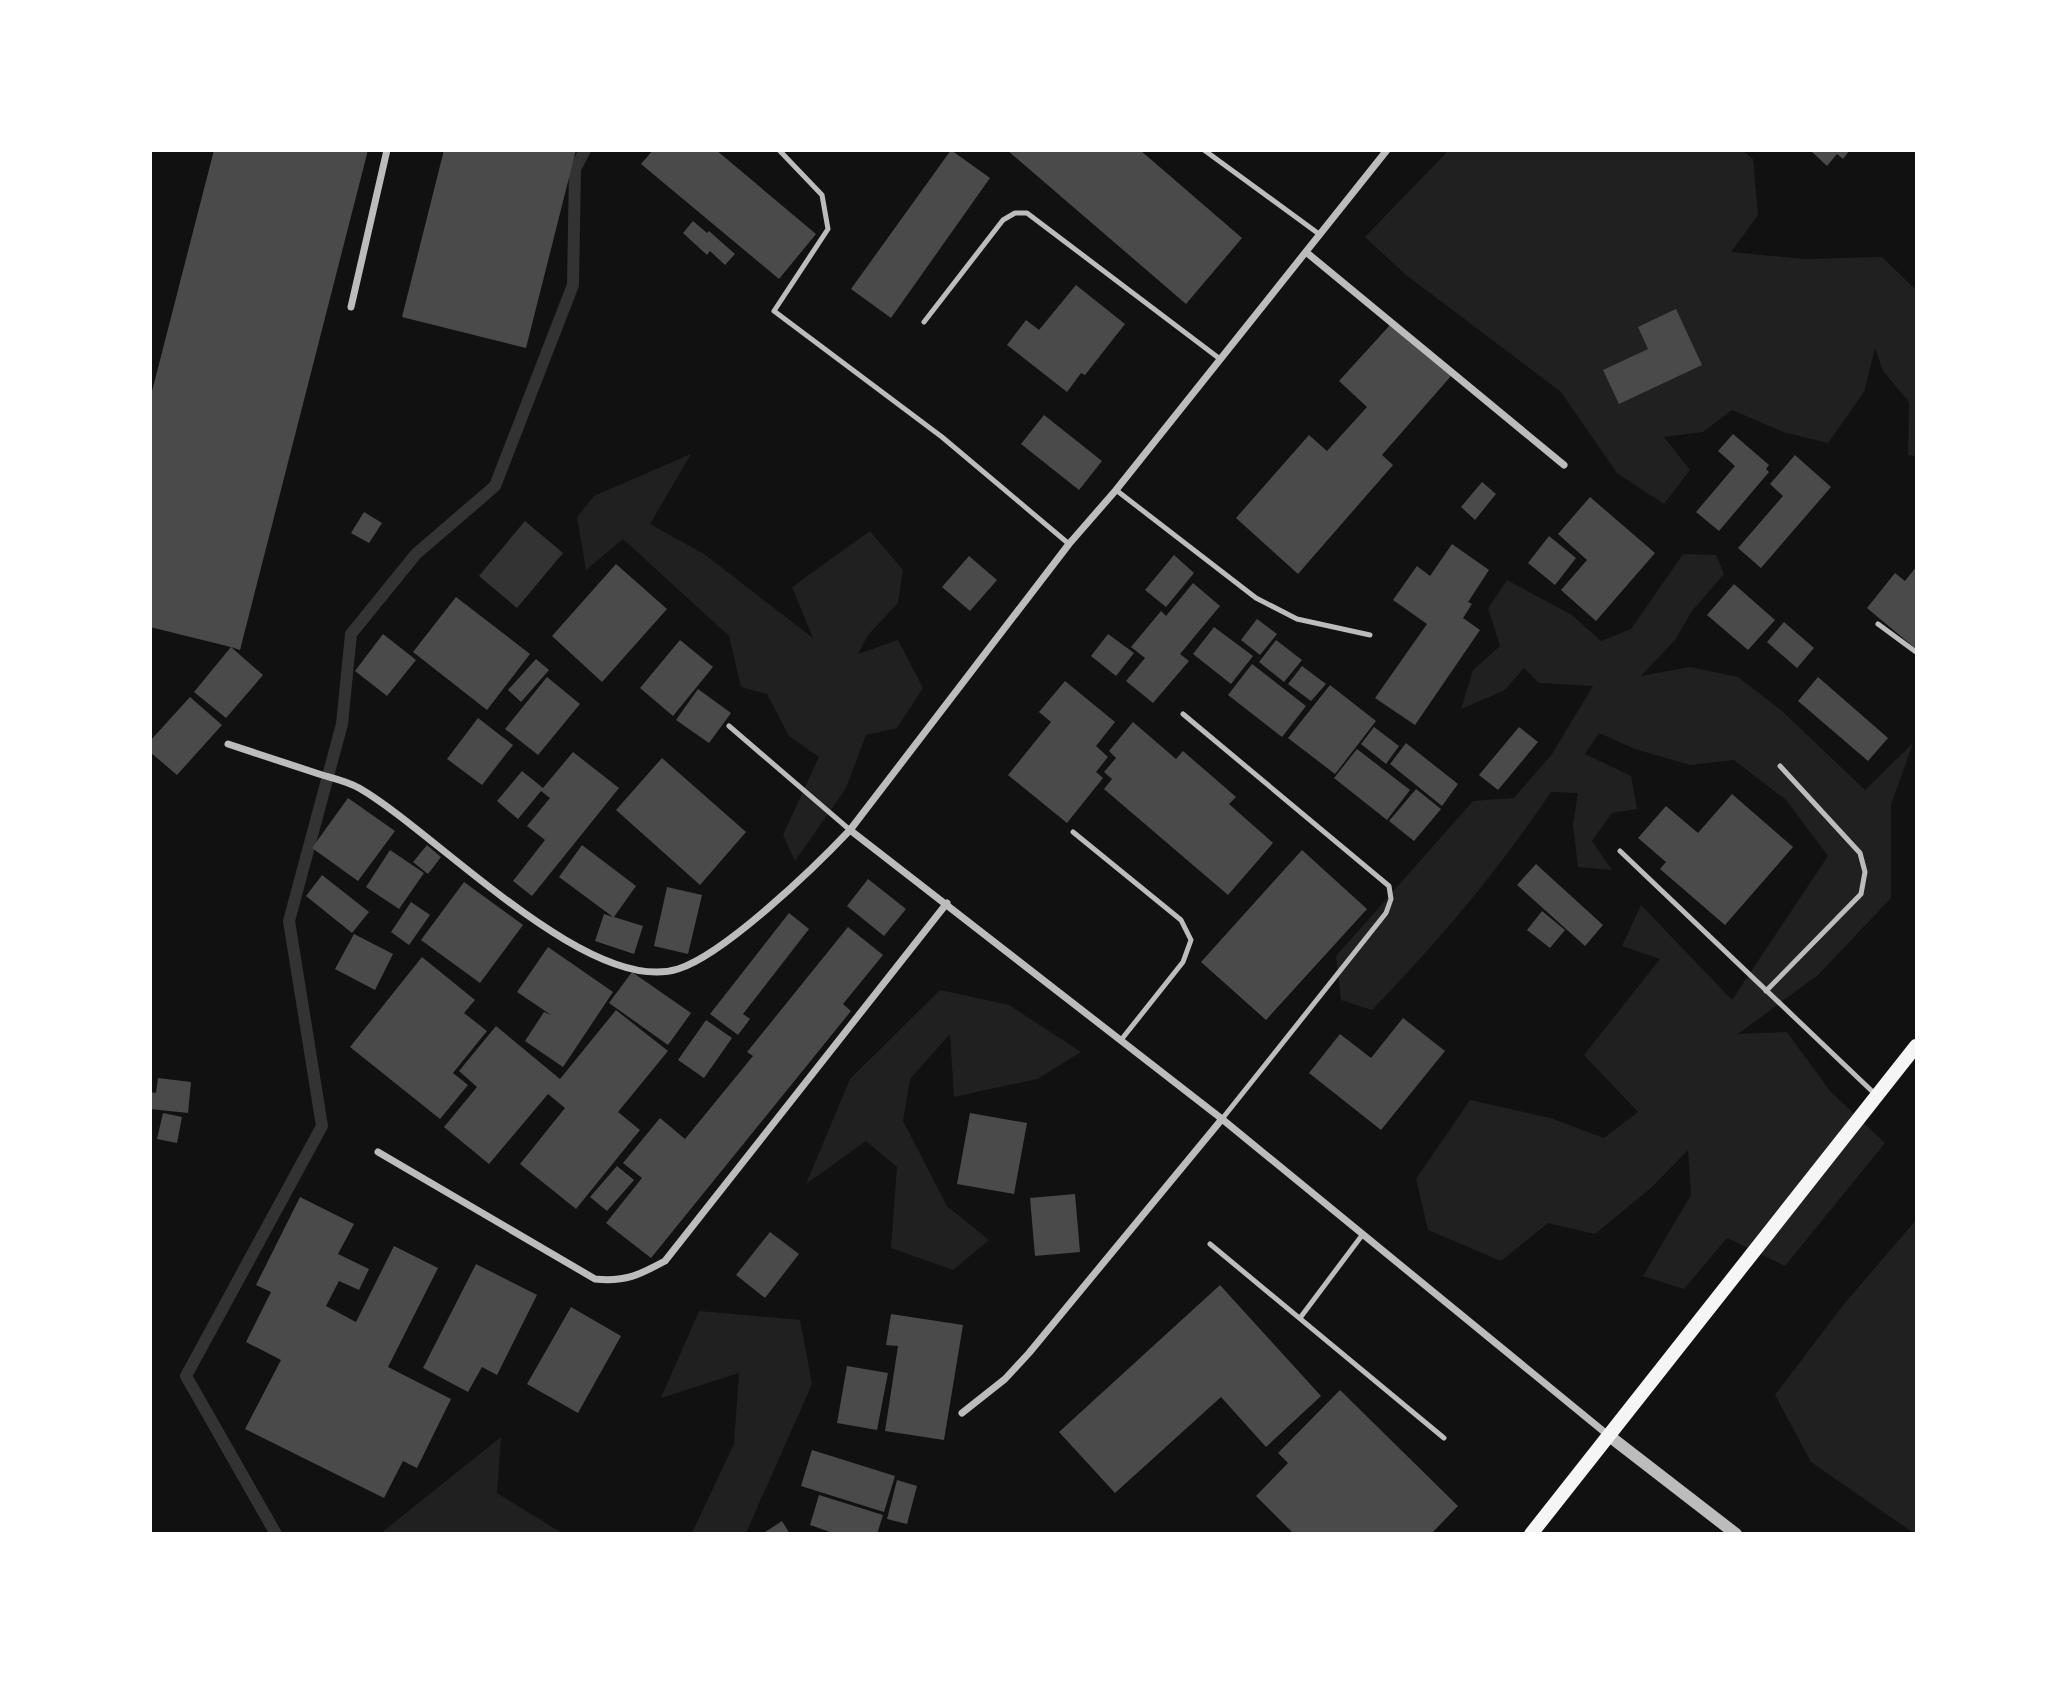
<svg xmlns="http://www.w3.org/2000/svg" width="2067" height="1684" viewBox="0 0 2067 1684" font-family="'DejaVu Sans',sans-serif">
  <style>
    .green { fill: #202020 }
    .water { fill: #333 }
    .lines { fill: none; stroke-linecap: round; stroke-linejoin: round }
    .stream { stroke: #333; stroke-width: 12 }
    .building { fill: #4a4a4a }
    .service { stroke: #bcbcbc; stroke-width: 5 }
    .minor { stroke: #bcbcbc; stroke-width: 7 }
    .tertiary { stroke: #bcbcbc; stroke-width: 12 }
    .secondary { stroke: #f5f5f5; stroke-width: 14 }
  </style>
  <rect width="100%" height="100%" fill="#111"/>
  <path class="green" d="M 1448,151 L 1743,151 L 1753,159 L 1758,215 L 1731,252 L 1805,259 L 1882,257 L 1916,290 L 1916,456 L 1908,455 L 1909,402 L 1883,371 L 1875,348 L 1864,392 L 1828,443 L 1786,433 L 1732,410 L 1703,432 L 1664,437 L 1690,470 L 1664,504 L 1617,473 L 1561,392 L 1406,275 L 1365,237 Z
    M 691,454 L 650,524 L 704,554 L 813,638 L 792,587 L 870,531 L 903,570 L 898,603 L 868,635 L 858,654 L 898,640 L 923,688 L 897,728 L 866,735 L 846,788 L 795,861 L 783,835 L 819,757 L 789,736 L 767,694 L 741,687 L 729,636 L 623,539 L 586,570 L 577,517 L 594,496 Z
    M 1683,554 L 1716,555 L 1724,574 L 1692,611 L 1675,640 L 1641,676 L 1690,667 L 1738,677 L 1782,711 L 1865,790 L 1913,743 L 1891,805 L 1891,898 L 1818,975 L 1738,1034 L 1787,1032 L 1830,1091 L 1885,1143 L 1785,1266 L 1727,1238 L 1684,1289 L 1643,1276 L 1691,1195 L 1688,1150 L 1652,1187 L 1595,1234 L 1548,1223 L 1501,1261 L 1428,1230 L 1416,1179 L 1470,1100 L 1550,1118 L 1604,1138 L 1638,1112 L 1584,1055 L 1660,959 L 1622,946 L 1641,905 L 1732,1000 L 1828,856 L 1786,800 L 1734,760 L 1690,765 L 1635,749 L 1599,733 L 1585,754 L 1631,776 L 1637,809 L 1612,813 L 1592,841 L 1612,870 L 1578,867 L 1573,825 L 1578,793 L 1551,792 C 1499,870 1437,943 1372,1010 L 1341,1000 L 1336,956 L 1473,801 L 1514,798 L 1552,754 L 1593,686 L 1539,683 L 1524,668 L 1505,690 L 1461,709 L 1473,670 L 1500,646 L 1488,608 L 1507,580 L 1572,615 L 1601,641 L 1631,629 Z
    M 940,990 L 1009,1005 L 1081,1052 L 1037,1079 L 954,1097 L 950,1034 L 910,1079 L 903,1121 L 947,1206 L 989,1240 L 953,1270 L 891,1248 L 897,1167 L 866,1141 L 806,1184 L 850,1079 Z
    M 1916,1220 L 1916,1533 L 1915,1534 L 1811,1462 L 1775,1395 L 1844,1304 Z
    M 699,1311 L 800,1320 L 812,1384 L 746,1533 L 692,1533 L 734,1444 L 739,1373 L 661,1398 Z
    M 501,1437 L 497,1493 L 562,1533 L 381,1533 Z"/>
  <path class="water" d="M 525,521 L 563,553 L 517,608 L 479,576 Z"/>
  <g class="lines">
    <path class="stream" d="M 276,1534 L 186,1376 L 322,1126 L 289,921 L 342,724 L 351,634 L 416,554 L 495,486 L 573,285 L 575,169 L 585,150"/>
  </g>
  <path class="building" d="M 214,150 L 368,150 L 240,650 L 231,647 L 263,675 L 226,718 L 194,692 L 231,647 L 150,627 L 150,399 Z
    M 444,150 L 576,150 L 526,348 L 402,317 Z
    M 653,150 L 716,150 L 816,234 L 779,279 L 641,164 Z
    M 951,150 L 990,178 L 891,318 L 851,289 Z
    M 1007,150 L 1140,150 L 1242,238 L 1186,304 Z
    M 1810,150 L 1850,150 L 1843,159 L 1837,154 L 1827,166 Z
    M 693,221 L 707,233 L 709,231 L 735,254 L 725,265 L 710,251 L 707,255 L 683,233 Z
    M 1076,285 L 1125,324 L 1085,375 L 1081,373 L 1067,392 L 1007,345 L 1026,320 L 1039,330 Z
    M 1676,309 L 1702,365 L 1619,404 L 1603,370 L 1648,349 L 1638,327 Z
    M 1390,325 L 1451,376 L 1382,455 L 1393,465 L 1298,574 L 1236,518 L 1309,435 L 1327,451 L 1367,407 L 1339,381 Z
    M 1044,415 L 1102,461 L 1079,490 L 1021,444 Z
    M 1733,434 L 1769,465 L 1766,469 L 1769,472 L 1719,531 L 1696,512 L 1735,466 L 1718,451 Z
    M 1795,455 L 1831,487 L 1761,568 L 1738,548 L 1783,496 L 1770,484 Z
    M 1482,482 L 1496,494 L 1475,520 L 1461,507 Z
    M 1590,497 L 1655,553 L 1596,621 L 1561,590 L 1587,560 L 1558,534 Z
    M 364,512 L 382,523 L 369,543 L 351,533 Z
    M 1549,536 L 1576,558 L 1555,585 L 1528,563 Z
    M 1452,544 L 1489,570 L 1468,602 L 1472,604 L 1463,618 L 1480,630 L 1415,725 L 1375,698 L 1427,624 L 1393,600 L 1417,566 L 1430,576 Z
    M 1174,555 L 1194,573 L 1166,607 L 1145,590 Z
    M 969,556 L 997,580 L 970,611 L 942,587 Z
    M 616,564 L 667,609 L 602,682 L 552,636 Z
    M 1916,567 L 1916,649 L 1867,608 L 1895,573 L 1905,581 Z
    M 1193,583 L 1220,606 L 1180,654 L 1189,661 L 1153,703 L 1126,681 L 1145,658 L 1131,647 L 1161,611 L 1166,616 Z
    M 1734,584 L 1775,620 L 1748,650 L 1707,615 Z
    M 456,597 L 530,654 L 487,710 L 413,652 Z
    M 1257,619 L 1277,634 L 1260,655 L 1241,640 Z
    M 1784,622 L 1814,648 L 1797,668 L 1767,642 Z
    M 1214,627 L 1253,656 L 1231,684 L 1193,654 Z
    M 383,634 L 416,660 L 387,696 L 355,671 Z
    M 1108,634 L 1134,653 L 1116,676 L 1091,656 Z
    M 680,640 L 713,667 L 673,716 L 640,688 Z
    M 1276,640 L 1302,660 L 1284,682 L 1259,662 Z
    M 536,659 L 549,670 L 521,702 L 508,690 Z
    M 1252,664 L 1306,706 L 1282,737 L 1228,695 Z
    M 1302,666 L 1326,684 L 1311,701 L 1288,684 Z
    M 547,677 L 580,704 L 538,755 L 505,729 Z
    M 1818,677 L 1888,738 L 1868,761 L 1798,701 Z
    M 1065,681 L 1115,722 L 1096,746 L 1108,757 L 1096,772 L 1103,778 L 1067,823 L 1008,775 L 1051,722 L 1039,712 Z
    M 1330,685 L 1376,721 L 1335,774 L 1288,738 Z
    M 698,689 L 731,713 L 709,743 L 676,720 Z
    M 190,697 L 222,725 L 177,775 L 150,752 L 150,741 Z
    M 478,718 L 513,745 L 482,785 L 447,759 Z
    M 1133,722 L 1176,759 L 1183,751 L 1236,797 L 1229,804 L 1273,843 L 1228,895 L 1104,789 L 1112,779 L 1104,772 L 1116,758 L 1109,751 Z
    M 1374,727 L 1399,746 L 1386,764 L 1361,744 Z
    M 1519,727 L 1538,742 L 1498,790 L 1479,775 Z
    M 1406,743 L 1458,784 L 1442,806 L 1390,764 Z
    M 1357,749 L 1410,790 L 1387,820 L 1334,778 Z
    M 573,752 L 619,788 L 532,896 L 513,881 L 545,840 L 527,826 L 550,798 L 541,791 L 518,819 L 497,801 L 522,771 L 543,788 Z
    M 662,758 L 746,832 L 700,885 L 616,810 Z
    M 1416,789 L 1441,809 L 1414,841 L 1389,821 Z
    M 1732,794 L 1793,847 L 1725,925 L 1660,869 L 1666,862 L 1638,838 L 1666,806 L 1698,833 Z
    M 348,798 L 395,831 L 358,881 L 312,848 Z
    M 427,845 L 441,857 L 428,874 L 413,862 Z
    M 582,845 L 636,886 L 614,917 L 643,926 L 634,954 L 595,941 L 604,914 L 613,917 L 559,877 Z
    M 390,850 L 424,873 L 399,909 L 366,887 Z
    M 1302,850 L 1367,909 L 1266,1020 L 1201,962 Z
    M 1536,864 L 1603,925 L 1585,946 L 1517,885 Z
    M 322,875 L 369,912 L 352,933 L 306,896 Z
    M 868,879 L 906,909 L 884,936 L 847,906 Z
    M 464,882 L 523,925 L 480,983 L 421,940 Z
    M 667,887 L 702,895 L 688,954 L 654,946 Z
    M 411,902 L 430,915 L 409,945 L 391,932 Z
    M 1542,911 L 1565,930 L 1550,948 L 1527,930 Z
    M 789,913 L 809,929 L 743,1014 L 750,1019 L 738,1035 L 710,1014 Z
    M 848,927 L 883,955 L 843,1004 L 851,1011 L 651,1258 L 606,1223 L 642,1178 L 623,1163 L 660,1118 L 685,1139 L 753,1056 L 747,1052 Z
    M 354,934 L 393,954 L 375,990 L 335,969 Z
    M 548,947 L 613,992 L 563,1067 L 525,1041 L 544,1012 L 551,1015 L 517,992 Z
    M 422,957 L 475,1000 L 464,1013 L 487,1031 L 453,1073 L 468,1085 L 440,1119 L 350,1047 Z
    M 632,972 L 691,1013 L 668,1045 L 609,1003 Z
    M 616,1010 L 668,1051 L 618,1112 L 640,1130 L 576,1209 L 520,1164 L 565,1108 L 548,1094 L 489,1164 L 444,1127 L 477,1087 L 459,1071 L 496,1026 L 560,1079 Z
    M 1403,1018 L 1445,1051 L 1381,1130 L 1309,1073 L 1340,1034 L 1371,1058 Z
    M 706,1020 L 732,1038 L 704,1078 L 678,1060 Z
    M 158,1078 L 191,1082 L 188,1113 L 150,1109 L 150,1092 L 156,1093 Z
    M 163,1113 L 182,1117 L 177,1143 L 157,1139 Z
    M 970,1113 L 1027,1123 L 1014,1194 L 957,1184 Z
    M 617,1166 L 634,1180 L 607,1211 L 590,1197 Z
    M 1075,1194 L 1080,1252 L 1035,1256 L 1030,1198 Z
    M 300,1197 L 354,1224 L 338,1254 L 369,1269 L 359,1290 L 339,1281 L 326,1306 L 356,1322 L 394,1246 L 438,1268 L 388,1367 L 451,1399 L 417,1468 L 403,1461 L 384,1498 L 245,1429 L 281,1360 L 246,1342 L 271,1292 L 256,1285 Z
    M 770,1232 L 799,1254 L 765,1298 L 736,1275 Z
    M 476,1264 L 537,1295 L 497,1375 L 482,1367 L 468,1392 L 423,1368 Z
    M 1220,1285 L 1321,1396 L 1266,1447 L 1221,1397 L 1115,1493 L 1059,1432 Z
    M 571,1307 L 621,1336 L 578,1413 L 527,1384 Z
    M 891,1314 L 963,1325 L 944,1440 L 885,1431 L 898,1346 L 886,1345 Z
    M 847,1366 L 888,1373 L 877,1430 L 837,1423 Z
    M 1340,1390 L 1458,1506 L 1431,1534 L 1294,1534 L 1256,1496 L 1288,1463 L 1278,1453 Z
    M 812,1450 L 895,1476 L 884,1512 L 801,1486 Z
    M 897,1480 L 917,1486 L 907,1524 L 887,1519 Z
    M 819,1495 L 883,1515 L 877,1534 L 836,1534 L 810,1525 Z
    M 782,1521 L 790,1534 L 762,1534 Z"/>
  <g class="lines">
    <path class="service" d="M 779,150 L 822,195 L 828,229 L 774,311 L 942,437 L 1069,544
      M 1204,150 L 1319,234
      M 924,322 L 1003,220 L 1015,213 L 1027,213 L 1220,359
      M 1116,490 L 1256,598 L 1297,619 L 1370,635
      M 1878,624 L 1916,652
      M 1183,714 L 1389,886 L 1391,899 L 1386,913 L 1222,1119
      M 729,726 L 850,830
      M 1073,832 L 1181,920 L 1191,940 L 1183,962 L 1121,1040
      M 1620,851 L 1875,1094
      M 1766,991 L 1861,894 L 1865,872 L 1860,853 L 1780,766
      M 1210,1244 L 1444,1438
      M 1300,1318 L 1363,1234"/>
    <path class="minor" d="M 1306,252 L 1564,465
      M 351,307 L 387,150
      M 228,744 C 259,754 289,764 319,774 C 332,778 347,781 359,788 C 433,830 589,997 678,969 C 725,954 815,867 850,830 L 1069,544 L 1116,490 L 1387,150
      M 850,830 L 1222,1119 L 1608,1435
      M 378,1152 L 595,1279 C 626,1282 639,1275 665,1261 L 947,903
      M 962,1413 L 1005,1379 L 1029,1353 L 1222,1119"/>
    <path class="tertiary" d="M 1608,1435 L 1736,1534"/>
    <path class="secondary" d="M 1531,1534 L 1916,1046"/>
  </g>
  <rect width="2067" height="1684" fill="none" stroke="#ffffff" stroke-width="304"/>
</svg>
